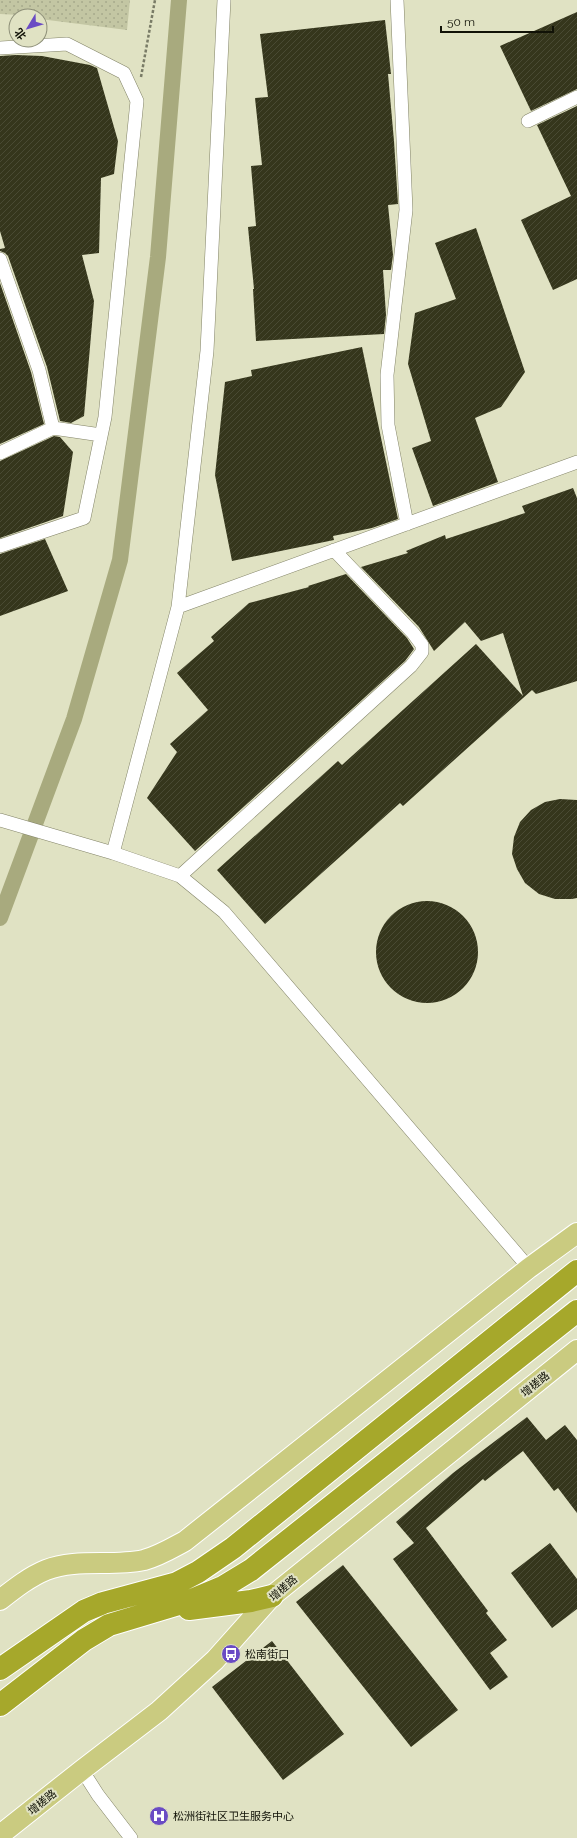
<svg xmlns="http://www.w3.org/2000/svg" width="577" height="1838" viewBox="0 0 577 1838" font-family="Raleway,'Noto Sans SC',sans-serif">
  <style>
    .grass { fill: url(#grass-dots) }
    .lines { fill: none; stroke-linecap: round; stroke-linejoin: round }
    .canal { stroke: #a8aa7e; stroke-width: 16 }
    .building { fill: url(#building-hatch) }
    .street-casing { stroke: #828367; stroke-width: 14 }
    .primary-casing { stroke: #fff; stroke-width: 22 }
    .highway-casing { stroke: #fff; stroke-width: 24 }
    .path { stroke: #797b66; stroke-width: 2.5; stroke-dasharray: 3 2; stroke-linecap: butt }
    .street { stroke: #fff; stroke-width: 13 }
    .primary { stroke: #cacb80; stroke-width: 20 }
    .highway { stroke: #a6a82b; stroke-width: 22 }
    .labels { text-anchor: middle; stroke-width: 4; stroke-linejoin: round; paint-order: stroke }
    .street-label { font-size: 11px; fill: #111207; stroke: #e0e2c3 }
    .poi-label { font-size: 11px; fill: #111207; stroke: #e0e2c3; text-anchor: start }
  </style>
  <defs>
    <pattern id="grass-dots" width="8" height="8" patternUnits="userSpaceOnUse"><rect width="8" height="8" fill="#c3c6a3"/><path d="M2 2h.1M6 6h.1" fill="none" stroke="#a6a98b" stroke-width="1.8" stroke-linecap="round"/></pattern>
    <pattern id="building-hatch" width="6" height="6" patternUnits="userSpaceOnUse"><rect width="6" height="6" fill="#35361c"/><path d="M-1 1l2-2M0 6l6-6M5 7l2-2" fill="none" stroke="#494a33"/></pattern>
  </defs>
  <rect width="100%" height="100%" fill="#e0e2c3"/>
  <path class="grass" d="M 0,0 L 130,0 L 127,30 L 40,19 L 40,16 L 0,14 Z"/>
  <g class="lines">
    <path class="canal" d="M 0,918 L 74,719 L 120,560 L 158,257 L 179,0"/>
  </g>
  <path class="building" d="M 577,12 L 577,89 L 531,111 L 500,46 Z
    M 385,20 L 391,74 L 388,74 L 394,141 L 398,204 L 388,205 L 393,255 L 391,270 L 383,270 L 386,315 L 384,334 L 256,341 L 253,289 L 254,289 L 248,227 L 256,226 L 251,166 L 262,165 L 255,98 L 268,97 L 260,34 Z
    M 16,55 L 42,56 L 90,65 L 97,68 L 118,141 L 114,174 L 101,178 L 99,253 L 82,255 L 94,301 L 84,416 L 71,423 L 60,421 L 47,367 L 8,256 L 5,253 L 0,251 L 0,249 L 5,248 L 0,231 L 0,56 Z
    M 577,106 L 577,279 L 553,290 L 521,220 L 571,196 L 537,125 Z
    M 476,228 L 525,372 L 501,407 L 475,418 L 498,482 L 433,506 L 412,448 L 431,441 L 408,364 L 415,313 L 456,299 L 435,243 Z
    M 0,283 L 31,372 L 44,424 L 0,444 Z
    M 362,347 L 398,519 L 372,528 L 333,536 L 334,540 L 232,561 L 215,475 L 225,382 L 252,376 L 251,370 Z
    M 54,436 L 60,437 L 73,452 L 63,516 L 0,538 L 0,461 Z
    M 573,488 L 577,498 L 577,681 L 536,694 L 532,690 L 403,806 L 400,803 L 265,924 L 217,870 L 338,761 L 342,765 L 476,644 L 523,696 L 503,633 L 481,641 L 465,622 L 434,651 L 419,627 L 361,567 L 408,553 L 406,551 L 445,535 L 446,539 L 525,513 L 522,506 Z
    M 45,539 L 68,591 L 0,616 L 0,554 Z
    M 346,574 L 407,638 L 414,649 L 405,661 L 195,851 L 147,798 L 177,752 L 170,744 L 208,710 L 177,673 L 214,641 L 211,637 L 249,603 L 309,587 L 308,586 Z
    M 560,799 L 577,800 L 577,898 L 572,899 L 555,899 L 539,894 L 525,883 L 517,869 L 512,854 L 514,837 L 520,822 L 531,810 L 545,802 Z
    M376 952a51 51 0 1 1 102 0a51 51 0 1 1-102 0Z
    M 527,1417 L 546,1440 L 565,1425 L 577,1440 L 577,1513 L 558,1488 L 554,1491 L 523,1451 L 485,1481 L 483,1479 L 426,1528 L 488,1611 L 486,1613 L 507,1640 L 490,1653 L 508,1677 L 490,1690 L 393,1559 L 414,1543 L 396,1522 L 453,1473 Z
    M 550,1543 L 577,1579 L 577,1609 L 552,1628 L 511,1573 Z
    M 343,1565 L 458,1710 L 411,1747 L 296,1602 Z
    M 272,1641 L 344,1734 L 283,1780 L 212,1687 Z"/>
  <g class="lines">
    <g class="street-casing">
      <path id="street" d="M 397,0 L 406,210 L 387,375 L 388,425 L 407,524
        M 0,48 L 67,44 L 124,73 L 137,101 L 105,417 L 84,518 L 0,546
        M 528,121 L 577,97
        M 0,259 L 39,370 L 53,428 L 0,453
        M 53,428 L 101,435
        M 178,607 L 577,462
        M 0,820 L 113,853 L 180,876 L 224,912 L 529,1268
        M 113,853 L 178,607 L 207,351 L 224,0
        M 180,876 L 411,666 L 422,652 L 422,645 L 413,633 L 334,550
        M 82,1770 L 98,1795 L 131,1838"/>
    </g>
    <g class="primary-casing">
      <path id="primary" d="M 0,1600 C 14,1589 29,1577 46,1570 C 77,1558 112,1567 144,1560 C 159,1556 172,1548 185,1541 L 529,1268 L 577,1233
        M 0,1835 L 82,1770 L 159,1711 L 215,1660 L 272,1596 L 577,1350"/>
    </g>
    <g class="highway-casing">
      <path id="highway" d="M 189,1609 L 251,1601 L 272,1596
        M 0,1669 L 84,1611 L 103,1603 L 177,1583 L 198,1572 L 233,1548 L 577,1271
        M 0,1705 L 84,1640 L 109,1625 L 192,1600 L 223,1587 L 251,1570 L 577,1311"/>
    </g>
    <path class="path" d="M 141,77 L 155,0"/>
    <use href="#street" class="street"/>
    <use href="#primary" class="primary"/>
    <use href="#highway" class="highway"/>
  </g>
  <defs>
    <g id="bus-disc" transform="scale(1)"><circle r="9.5" fill="#6a4bc4" stroke="#e0e2c3"/><path d="M-5-6H5V4H4V6H2V4H-2V6H-4V4H-5ZM-3.5-4V0h7V-4ZM-3.5 1.2v1.5H-2V1.2ZM2 1.2v1.5H3.5V1.2Z" fill="#fff"/></g>
    <g id="hospital-disc" transform="scale(1)"><circle r="9.5" fill="#6a4bc4" stroke="#e0e2c3"/><path d="M-5-5h3v3.5h4V-5h3V5h-3V1.5h-4V5h-3Z" fill="#fff"/></g>
  </defs>
  <g fill-rule="evenodd">
    <use href="#bus-disc" x="231" y="1654"/>
    <use href="#hospital-disc" x="159" y="1816"/>
  </g>
  <g class="labels">
    <g class="street-label">
      <text transform="translate(535 1384) rotate(-39)" y="4">增槎路</text>
      <text transform="translate(283 1588) rotate(-41)" y="4">增槎路</text>
      <text transform="translate(42 1802) rotate(-39)" y="4">增槎路</text>
    </g>
    <g class="poi-label">
      <text x="245" y="1658">松南街口</text>
      <text x="173" y="1820">松洲街社区卫生服务中心</text>
    </g>
  </g>
  <g transform="translate(28 28) rotate(232)"><circle r="19" fill="#e0e2c3" stroke="#8d8f78"/>
  <path d="M0-3L7 15L0 10L-7 15Z" fill="#6a4bc4"/>
  <text y="-6" font-size="11" font-weight="bold" text-anchor="middle" fill="#111207">北</text>
  </g>
  <path d="M441 26v6h112v-6" fill="none" stroke="#111207" stroke-width="2"/>
  <text x="447" y="26" font-size="12" fill="#111207" stroke="#e0e2c3" stroke-width="3" paint-order="stroke">50 m</text>
</svg>
